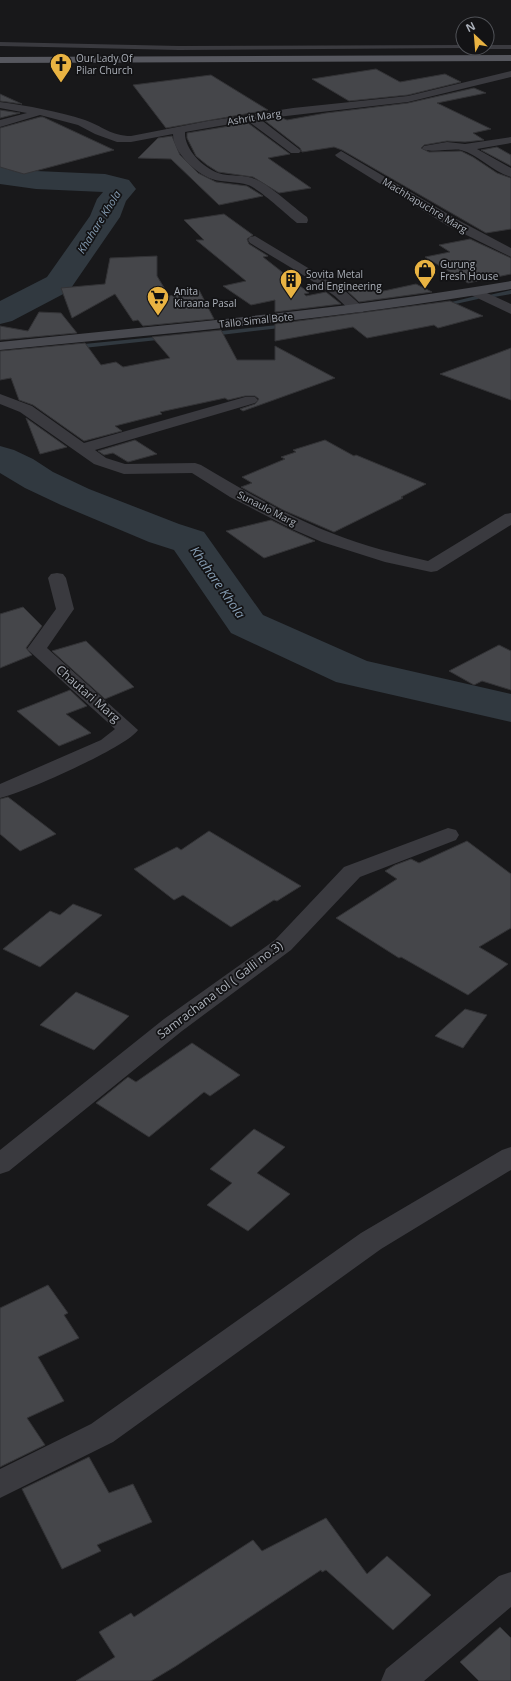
<svg xmlns="http://www.w3.org/2000/svg" width="511" height="1681" viewBox="0 0 511 1681" font-family="'Open Sans',sans-serif">
  <style>
    .lines { fill: none; stroke-linecap: round; stroke-linejoin: round }
    .stream { fill: #313940; fill-rule: evenodd }
    .river { fill: #313940; fill-rule: evenodd }
    .building { fill: #45464a; stroke: #333336 }
    .lane { fill: #3a3a3f; fill-rule: evenodd }
    .street { fill: #3a3a3f; fill-rule: evenodd }
    .secondary { fill: #48494f; fill-rule: evenodd }
    .primary { fill: #56575e; fill-rule: evenodd }
    .labels { text-anchor: middle; stroke-width: 3.5; stroke-linejoin: round; paint-order: stroke }
    .far-poi-label { font-size: 10px; fill: #abb0b9; stroke: #131315; text-anchor: start }
    .far-street-label { font-size: 10px; fill: #abb0b9; stroke: #131315 }
    .far-water-label { font-size: 11px; font-style: italic; fill: #859cb2; stroke: #131315 }
    .street-label { font-size: 12px; fill: #abb0b9; stroke: #131315 }
    .water-label { font-size: 13px; font-style: italic; fill: #859cb2; stroke: #131315 }
  </style>
  <rect width="100%" height="100%" fill="#18181a"/>
  <g class="lines">
    <path class="stream" d="M 511,290 L 511,294 L 488,298 L 485,296 Z
      M 476,296 L 479,298 L 478,299 L 442,307 L 439,305 Z
      M 287,324 L 290,326 L 289,327 L 212,336 L 209,334 L 212,332 Z
      M 165,336 L 168,338 L 167,339 L 74,349 L 71,347 L 74,345 Z"/>
    <path class="river" d="M 0,166 L 36,171 L 105,174 L 129,180 L 136,189 L 126,201 L 120,217 L 69,291 L 12,321 L 0,324 L 0,301 L 47,277 L 90,216 L 97,199 L 103,192 L 36,189 L 0,184 Z
      M 0,446 L 14,450 L 33,459 L 53,472 L 89,489 L 179,524 L 204,532 L 263,615 L 367,661 L 511,694 L 511,722 L 336,682 L 231,633 L 174,550 L 149,542 L 61,505 L 25,488 L 0,473 Z"/>
  </g>
  <path class="building" d="M 376,69 L 400,82 L 445,74 L 461,82 L 408,95 L 349,101 L 312,79 Z
    M 211,75 L 268,110 L 166,128 L 133,85 Z
    M 474,88 L 486,93 L 437,103 L 491,129 L 473,133 L 484,140 L 465,142 L 447,141 L 424,145 L 421,148 L 429,152 L 461,151 L 473,157 L 497,173 L 511,178 L 511,229 L 486,233 L 342,150 L 334,147 L 302,152 L 300,148 L 264,120 L 282,118 L 287,120 L 326,113 L 408,103 Z
    M 0,94 L 22,104 L 0,101 Z
    M 0,110 L 20,113 L 0,118 Z
    M 40,117 L 43,117 L 114,150 L 24,174 L 0,167 L 0,128 Z
    M 248,123 L 290,154 L 268,158 L 311,188 L 279,193 L 253,177 L 218,172 L 207,165 L 196,156 L 187,138 L 187,133 Z
    M 172,136 L 180,155 L 198,173 L 216,182 L 247,186 L 263,196 L 219,205 L 171,159 L 138,158 L 158,138 Z
    M 497,147 L 511,155 L 511,166 L 481,150 Z
    M 224,214 L 253,235 L 247,239 L 249,244 L 268,256 L 263,257 L 309,293 L 304,294 L 306,296 L 326,292 L 341,304 L 275,312 L 275,300 L 251,305 L 223,286 L 246,281 L 196,240 L 204,240 L 184,220 Z
    M 470,239 L 511,258 L 511,274 L 468,283 L 425,257 L 450,252 L 439,245 Z
    M 157,256 L 157,276 L 169,296 L 199,290 L 214,319 L 143,326 L 138,320 L 133,321 L 115,294 L 72,318 L 61,288 L 105,284 L 110,258 Z
    M 368,284 L 379,292 L 416,284 L 432,292 L 359,302 L 345,289 Z
    M 450,301 L 483,316 L 438,328 L 434,325 L 367,338 L 353,327 L 275,341 L 275,324 Z
    M 39,312 L 61,313 L 77,333 L 0,340 L 0,326 L 28,331 Z
    M 221,330 L 237,360 L 275,360 L 275,346 L 335,378 L 243,411 L 240,409 L 255,404 L 259,399 L 255,396 L 245,396 L 228,400 L 225,398 L 160,412 L 162,414 L 115,426 L 122,431 L 84,441 L 33,405 L 19,400 L 11,378 L 0,380 L 0,351 L 85,343 L 101,365 L 116,362 L 123,367 L 170,358 L 152,337 Z
    M 511,348 L 511,400 L 440,374 L 495,354 Z
    M 26,418 L 67,447 L 40,454 Z
    M 135,440 L 157,454 L 128,462 L 113,453 L 104,455 L 98,451 Z
    M 325,440 L 354,456 L 356,455 L 426,484 L 401,497 L 403,498 L 334,532 L 283,510 L 241,487 L 252,483 L 242,477 L 285,459 L 281,457 L 296,452 L 293,450 Z
    M 271,520 L 291,530 L 315,541 L 264,558 L 226,531 Z
    M 23,607 L 42,626 L 26,648 L 32,655 L 0,668 L 0,614 Z
    M 86,641 L 134,687 L 105,699 L 52,651 Z
    M 499,645 L 511,651 L 511,690 L 482,681 L 474,685 L 449,671 Z
    M 70,690 L 87,706 L 66,714 L 91,733 L 59,746 L 17,711 Z
    M 8,797 L 56,834 L 20,851 L 0,834 L 0,799 Z
    M 209,831 L 301,886 L 277,901 L 274,900 L 231,927 L 183,895 L 174,900 L 134,869 L 177,847 L 181,850 Z
    M 467,841 L 511,874 L 511,928 L 479,947 L 508,964 L 468,995 L 401,957 L 399,958 L 336,918 L 397,879 L 385,871 L 395,865 L 411,859 L 419,863 Z
    M 73,904 L 102,915 L 40,967 L 3,949 L 50,911 L 60,915 Z
    M 76,992 L 129,1016 L 94,1050 L 40,1025 Z
    M 465,1009 L 487,1015 L 463,1048 L 435,1036 Z
    M 192,1043 L 240,1075 L 210,1096 L 204,1092 L 149,1137 L 96,1103 L 128,1077 L 136,1082 Z
    M 254,1129 L 285,1147 L 257,1173 L 290,1194 L 248,1231 L 207,1205 L 232,1183 L 210,1169 Z
    M 48,1285 L 68,1313 L 64,1315 L 79,1338 L 38,1357 L 64,1401 L 27,1418 L 45,1445 L 0,1467 L 0,1308 Z
    M 89,1457 L 109,1493 L 133,1484 L 152,1522 L 97,1545 L 101,1551 L 62,1569 L 22,1489 Z
    M 326,1518 L 367,1574 L 387,1556 L 431,1595 L 393,1630 L 326,1570 L 322,1572 L 321,1570 L 176,1666 L 151,1681 L 76,1681 L 115,1657 L 99,1632 L 131,1613 L 134,1617 L 253,1540 L 262,1551 Z
    M 500,1627 L 511,1638 L 511,1681 L 479,1681 L 460,1662 Z"/>
  <g class="lines">
    <path class="lane" d="M 0,42 L 179,46 L 463,45 L 463,48 L 466,48 L 179,50 L 0,46 Z
      M 487,45 L 511,45 L 511,49 L 484,49 L 487,48 Z"/>
    <path class="street" d="M 511,71 L 511,77 L 408,102 L 260,119 L 299,149 L 301,151 L 299,153 L 291,153 L 248,121 L 185,132 C 184,149 202,167 218,173 C 230,177 246,174 257,180 C 271,186 293,207 307,217 L 308,220 L 307,223 L 297,223 C 287,215 258,188 248,185 C 237,181 223,183 212,179 C 195,173 173,152 173,134 L 131,142 L 117,142 L 95,134 L 78,125 L 40,115 L 0,127 L 0,120 L 27,113 L 0,108 L 0,102 C 29,106 57,111 85,120 C 102,126 111,136 131,136 L 208,121 L 293,108 L 408,96 Z
      M 511,137 L 511,143 L 477,149 L 511,168 L 511,177 C 493,172 479,155 461,150 C 452,148 427,154 422,148 L 424,146 L 447,142 L 465,144 Z
      M 341,151 L 458,220 L 511,248 L 511,257 L 448,226 L 337,157 L 335,155 Z
      M 255,236 L 343,289 L 365,309 L 363,312 C 350,315 342,301 332,294 C 306,276 278,260 250,243 L 248,240 L 250,237 Z
      M 476,288 L 511,304 L 511,314 L 471,295 L 469,292 L 471,289 Z
      M 0,394 L 32,406 L 84,443 L 245,397 L 255,397 L 258,400 L 255,403 L 95,450 L 106,458 L 125,464 L 195,463 L 201,465 C 243,490 287,516 334,534 C 364,546 397,554 428,561 L 505,514 L 511,513 L 511,525 L 437,571 L 431,572 L 385,562 L 322,542 L 292,529 L 230,497 L 192,473 L 124,474 L 94,464 L 20,412 L 0,404 Z
      M 57,573 L 63,574 L 66,578 L 74,609 L 47,648 L 138,730 C 127,747 23,793 0,798 L 0,784 L 101,740 L 115,729 L 27,649 L 56,609 L 48,578 L 51,574 Z
      M 448,828 L 456,830 L 459,835 L 456,840 L 360,877 L 291,950 L 182,1031 L 9,1171 L 0,1174 L 0,1150 L 164,1019 L 275,940 L 344,867 Z
      M 511,1147 L 511,1170 L 381,1249 L 113,1442 L 0,1498 L 0,1469 L 91,1424 L 361,1233 L 502,1150 Z
      M 511,1572 L 511,1607 L 424,1681 L 381,1681 L 386,1669 L 499,1576 Z"/>
    <path class="secondary" d="M 511,281 L 511,289 C 342,319 171,333 0,350 L 0,342 C 171,324 342,310 511,281 Z"/>
    <path class="primary" d="M 511,55 L 511,61 L 0,63 L 0,57 Z"/>
  </g>
  <defs>
    <g id="church-pin" transform="scale(1.15)"><path d="M0 17L-7.5 6A9.5 9.5 0 1 1 7.5 6Z" fill="#e9b342" stroke="#131315"/><path d="M-1.2-6h2.4v3.5h3.3v2.4h-3.3V6h-2.4V-.1h-3.3v-2.4h3.3Z" fill="#111"/></g>
    <g id="shop-pin" transform="scale(1.15)"><path d="M0 17L-7.5 6A9.5 9.5 0 1 1 7.5 6Z" fill="#e9b342" stroke="#131315"/><path d="M-5-2.5h2.3a2.7 3.5 0 0 1 5.4 0H5L5.5 6h-11ZM-1.5-2.5h3a1.5 2.3 0 0 0-3 0Z" fill="#111"/></g>
    <g id="building-pin" transform="scale(1.15)"><path d="M0 17L-7.5 6A9.5 9.5 0 1 1 7.5 6Z" fill="#e9b342" stroke="#131315"/><path d="M-4-6H4V6H1V3H-1V6H-4ZM-2.5-4.3h1.7v1.8h-1.7ZM.8-4.3h1.7v1.8H.8ZM-2.5-1h1.7V.8h-1.7ZM.8-1h1.7V.8H.8Z" fill="#111"/></g>
    <g id="supermarket-pin" transform="scale(1.15)"><path d="M0 17L-7.5 6A9.5 9.5 0 1 1 7.5 6Z" fill="#e9b342" stroke="#131315"/><path d="M-6-5.5h2.5l.6 2H6L4.5 2H-2.5L-4.4-4H-6ZM-1.5 3.2a1.3 1.3 0 1 0 .1 0ZM3 3.2a1.3 1.3 0 1 0 .1 0Z" fill="#111"/></g>
  </defs>
  <g fill-rule="evenodd">
    <use href="#church-pin" x="61" y="64"/>
    <use href="#shop-pin" x="425" y="270"/>
    <use href="#building-pin" x="291" y="280"/>
    <use href="#supermarket-pin" x="158" y="297"/>
  </g>
  <g class="labels">
    <g class="far-poi-label">
      <text x="76" y="62">Our Lady Of<tspan x="76" dy="12">Pilar Church</tspan></text>
      <text x="440" y="268">Gurung<tspan x="440" dy="12">Fresh House</tspan></text>
      <text x="306" y="278">Sovita Metal<tspan x="306" dy="12">and Engineering</tspan></text>
      <text x="174" y="295">Anita<tspan x="174" dy="12">Kiraana Pasal</tspan></text>
    </g>
    <g class="far-street-label">
      <text transform="translate(254 117) rotate(-9)" y="4">Ashrit Marg</text>
      <text transform="translate(425 205) rotate(31)" y="4">Machhapuchre Marg</text>
      <text transform="translate(256 320) rotate(-6)" y="4">Tallo Simal Bote</text>
      <text transform="translate(267 508) rotate(27)" y="4">Sunaulo Marg</text>
    </g>
    <g class="far-water-label">
      <text transform="translate(99 222) rotate(-58)" y="4">Khahare Khola</text>
    </g>
    <g class="street-label">
      <text transform="translate(88 694) rotate(41)" y="4">Chautari Marg</text>
      <text transform="translate(220 990) rotate(-37)" y="4">Samrachana tol ( Galli no.3)</text>
    </g>
    <g class="water-label">
      <text transform="translate(218 582) rotate(55)" y="5">Khahare Khola</text>
    </g>
  </g>
  <g transform="translate(475 36) rotate(334)"><circle r="19" fill="#131315" stroke="#505257"/>
  <path d="M0-3L7 15L0 10L-7 15Z" fill="#e9b342"/>
  <text y="-6" font-size="11" font-weight="bold" text-anchor="middle" fill="#abb0b9">N</text>
  </g>
</svg>
